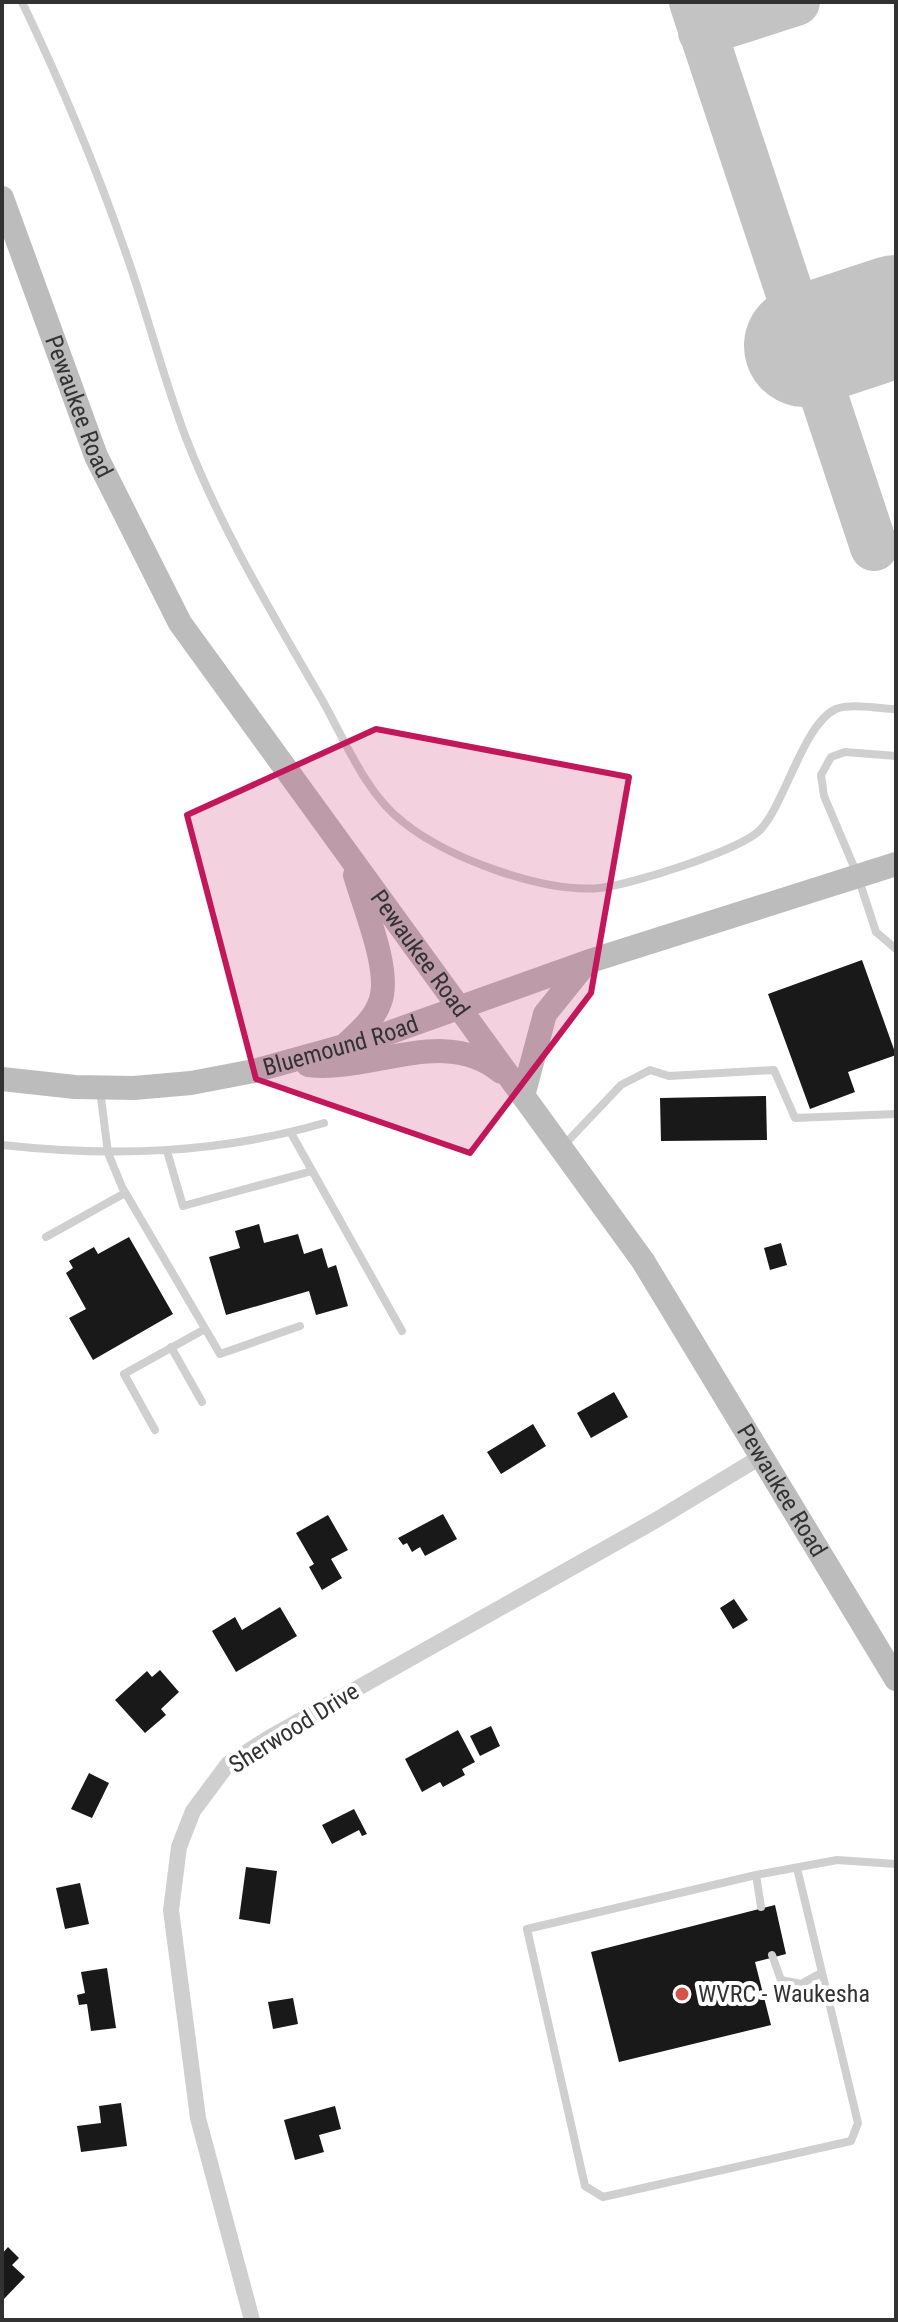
<svg xmlns="http://www.w3.org/2000/svg" width="898" height="2322" viewBox="0 0 898 2322" font-family="'Roboto Condensed',sans-serif">
  <style>
    .lines { fill: none; stroke-linecap: round; stroke-linejoin: round }
    .taxiway { stroke: #c3c3c3; stroke-width: 48 }
    .runway { stroke: #c3c3c3; stroke-width: 122 }
    .building { fill: #191919 }
    .lane { stroke: #cfcfcf; stroke-width: 8 }
    .street { stroke: #cfcfcf; stroke-width: 16 }
    .secondary { stroke: #bcbcbc; stroke-width: 24 }
    .marked { fill: #c2185b; fill-opacity: 0.2; stroke: #c2185b; stroke-width: 6; stroke-linejoin: round }
    .poi-dot { fill: #d65447; stroke: #fff; stroke-width: 3 }
    .labels { text-anchor: middle; stroke-width: 8; stroke-linejoin: round; paint-order: stroke }
    .street-label { font-size: 24px; fill: #323232; stroke: #fff }
    .poi-label { font-size: 24px; fill: #323232; stroke: #fff; text-anchor: start }
  </style>
  <rect width="100%" height="100%" fill="#fff"/>
  <g class="lines">
    <path class="taxiway" d="M 693,2 L 874,547
      M 702,32 L 796,2"/>
    <path class="runway" d="M 805,346 L 896,316"/>
  </g>
  <path class="building" d="M 862,960 L 896,1055 L 848,1072 L 855,1092 L 810,1109 L 768,994 Z
    M 766,1096 L 767,1140 L 661,1141 L 660,1098 Z
    M 259,1224 L 264,1243 L 298,1234 L 304,1254 L 322,1248 L 328,1268 L 336,1265 L 348,1306 L 316,1315 L 309,1291 L 226,1315 L 209,1257 L 240,1248 L 235,1231 Z
    M 129,1237 L 173,1314 L 93,1360 L 69,1318 L 86,1309 L 66,1273 L 73,1268 L 69,1261 L 94,1247 L 98,1254 Z
    M 781,1243 L 787,1265 L 770,1270 L 764,1248 Z
    M 614,1392 L 628,1417 L 591,1438 L 577,1413 Z
    M 533,1424 L 546,1446 L 501,1474 L 487,1452 Z
    M 443,1514 L 457,1539 L 425,1556 L 420,1547 L 412,1552 L 407,1543 L 403,1545 L 398,1538 Z
    M 328,1515 L 348,1550 L 331,1559 L 342,1578 L 322,1590 L 309,1567 L 314,1564 L 296,1533 Z
    M 734,1599 L 748,1620 L 733,1629 L 720,1608 Z
    M 280,1607 L 297,1636 L 236,1672 L 212,1631 L 235,1617 L 242,1630 Z
    M 160,1670 L 179,1692 L 161,1709 L 166,1715 L 145,1733 L 115,1700 L 147,1671 L 152,1677 Z
    M 491,1726 L 500,1746 L 480,1756 L 470,1736 Z
    M 458,1730 L 475,1762 L 462,1769 L 465,1775 L 443,1787 L 440,1782 L 422,1792 L 405,1759 Z
    M 89,1773 L 109,1783 L 92,1818 L 71,1809 Z
    M 354,1809 L 367,1834 L 362,1836 L 359,1830 L 332,1844 L 322,1825 Z
    M 246,1867 L 277,1871 L 270,1924 L 239,1919 Z
    M 80,1883 L 89,1924 L 65,1929 L 56,1888 Z
    M 775,1905 L 786,1954 L 755,1962 L 771,2025 L 619,2062 L 591,1952 Z
    M 107,1968 L 116,2028 L 91,2031 L 87,2004 L 79,2005 L 77,1995 L 85,1993 L 81,1972 Z
    M 293,1998 L 298,2024 L 273,2029 L 268,2002 Z
    M 121,2103 L 127,2146 L 81,2152 L 77,2126 L 101,2123 L 99,2106 Z
    M 335,2106 L 341,2129 L 319,2135 L 324,2152 L 295,2160 L 284,2120 Z
    M 8,2247 L 19,2258 L 12,2265 L 25,2277 L 2,2301 L 2,2254 Z"/>
  <g class="lines">
    <path class="lane" d="M 22,2 C 60,81 94,162 123,245 C 146,308 162,375 186,438 C 221,529 272,613 321,698 C 344,738 365,793 403,822 C 448,858 542,893 600,888 C 630,885 742,850 761,829 C 786,801 804,723 836,709 C 852,703 879,709 896,709
      M 896,756 L 845,752 L 831,757 L 821,775 L 824,796 L 857,874 L 876,932 L 896,949
      M 100,1090 L 108,1153 L 122,1187 L 220,1354 L 300,1326
      M 291,1133 L 402,1331
      M 2,1145 C 112,1157 217,1154 324,1123
      M 564,1145 L 621,1085 L 650,1070 L 669,1076 L 774,1070 L 795,1118 L 896,1114
      M 167,1151 L 183,1206 L 312,1171
      M 46,1237 L 125,1193
      M 171,1347 L 202,1402
      M 155,1430 L 124,1374 L 205,1329
      M 797,1868 L 858,2123 L 851,2141 L 603,2197 L 585,2186 L 527,1929 L 756,1875 L 837,1860 L 896,1864
      M 756,1875 L 761,1907
      M 772,1955 L 781,1980 L 801,1984 L 821,1973"/>
    <path class="street" d="M 252,2320 L 198,2118 L 171,1910 L 179,1847 L 193,1811 L 228,1764 L 269,1738 L 658,1519 L 762,1456"/>
    <g class="secondary">
      <path id="s1" d="M 2,198 L 96,456 L 180,623 L 643,1261 L 896,1679"/>
      <path d="M 345,1045 C 358,1033 374,1020 380,1002 C 392,972 364,907 355,875"/>
      <path d="M 308,1065 C 371,1073 446,1025 501,1072"/>
      <path id="s2" d="M 2,1079 L 75,1087 L 134,1088 L 191,1083 L 254,1071 L 380,1036 L 587,962 L 896,864"/>
      <path d="M 523,1096 L 545,1014 L 586,963"/>
    </g>
  </g>
  <path class="marked" d="M 376,729 L 629,777 L 591,993 L 470,1153 L 256,1079 L 187,815 Z"/>
  <circle class="poi-dot" cx="682" cy="1994" r="8"/>
  <g class="labels">
    <g class="street-label">
      <text dy="8" stroke="none"><textPath href="#s1" startOffset="222">Pewaukee Road</textPath></text>
      <text dy="8" stroke="none"><textPath href="#s1" startOffset="870">Pewaukee Road</textPath></text>
      <text dy="8" stroke="none"><textPath href="#s2" startOffset="344">Bluemound Road</textPath></text>
      <text dy="8" stroke="none"><textPath href="#s1" startOffset="1518">Pewaukee Road</textPath></text>
      <text transform="translate(294 1728) rotate(-32)" y="8">Sherwood Drive</text>
    </g>
    <g class="poi-label">
      <text x="698" y="2002">WVRC - Waukesha</text>
    </g>
  </g>
  <rect width="898" height="2322" fill="none" stroke="#323232" stroke-width="8"/>
</svg>
